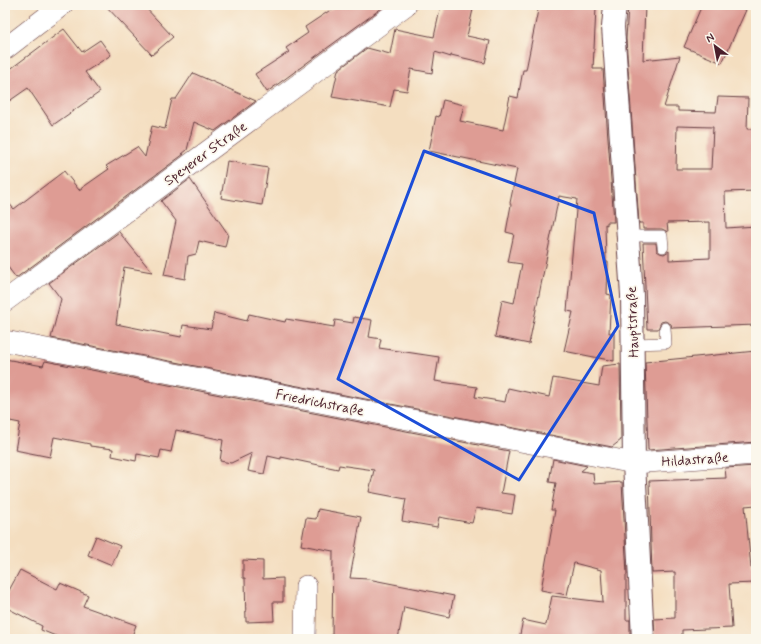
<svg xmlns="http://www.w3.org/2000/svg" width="761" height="644" viewBox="0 0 761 644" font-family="Mynerve,sans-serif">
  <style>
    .building { fill: #de9c94; fill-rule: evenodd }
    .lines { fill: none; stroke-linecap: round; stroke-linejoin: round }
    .lane-casing { stroke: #643c41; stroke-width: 12 }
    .street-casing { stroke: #643c41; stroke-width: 22 }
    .secondary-casing { stroke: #643c41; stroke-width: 24 }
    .lane { stroke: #fff; stroke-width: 11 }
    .street { stroke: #fff; stroke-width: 21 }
    .secondary { stroke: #fff; stroke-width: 22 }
    .marked { fill: none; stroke: #1d4ed8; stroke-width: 3; stroke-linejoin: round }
    .labels { text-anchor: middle; stroke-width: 3.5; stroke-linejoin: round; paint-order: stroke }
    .street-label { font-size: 14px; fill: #4a1f2b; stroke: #fbf7ec }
  </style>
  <rect width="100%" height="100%" fill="#fbf7ec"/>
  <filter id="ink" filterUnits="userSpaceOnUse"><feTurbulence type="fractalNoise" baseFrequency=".025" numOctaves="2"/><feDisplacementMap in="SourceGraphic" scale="8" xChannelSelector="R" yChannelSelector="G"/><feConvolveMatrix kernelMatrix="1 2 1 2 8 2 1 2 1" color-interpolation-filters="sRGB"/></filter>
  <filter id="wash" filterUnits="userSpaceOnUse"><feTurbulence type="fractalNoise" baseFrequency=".012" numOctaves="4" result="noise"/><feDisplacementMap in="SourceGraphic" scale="16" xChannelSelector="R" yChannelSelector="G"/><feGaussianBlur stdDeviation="0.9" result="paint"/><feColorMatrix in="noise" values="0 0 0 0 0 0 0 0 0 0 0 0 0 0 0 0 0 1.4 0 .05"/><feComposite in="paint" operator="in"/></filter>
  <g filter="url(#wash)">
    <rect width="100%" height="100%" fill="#f4dec0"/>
    <g id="blocks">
      <path class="building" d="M 105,5 L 143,5 L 173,37 L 152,55 Z
        M 338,5 L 386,5 L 267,92 L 255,74 L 289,52 L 286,48 L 308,33 L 305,27 Z
        M 441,5 L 474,5 L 467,36 L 490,41 L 485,63 L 451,55 L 451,57 L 435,52 L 432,73 L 411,69 L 407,91 L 394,89 L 390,107 L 332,97 L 338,70 L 367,48 L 390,54 L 395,29 L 434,37 Z
        M 539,5 L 581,5 L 596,8 L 593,69 L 603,69 L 614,222 L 607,222 L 607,225 L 605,224 L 606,262 L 608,262 L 607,294 L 611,295 L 609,333 L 614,333 L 614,361 L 564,351 L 573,312 L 567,311 L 577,199 L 559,196 L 529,344 L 495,337 L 502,300 L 514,303 L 522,264 L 508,262 L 514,234 L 506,232 L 511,205 L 510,203 L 517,169 L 429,151 L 436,116 L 439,117 L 443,100 L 464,105 L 460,121 L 503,130 L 510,96 L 518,98 L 523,70 L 526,70 Z
        M 628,5 L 645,5 L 643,60 L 680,56 L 664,107 L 678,107 L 678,111 L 716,112 L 718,97 L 748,98 L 747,129 L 756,129 L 756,191 L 725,192 L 726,228 L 756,226 L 756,325 L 672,328 L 671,324 L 665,321 L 661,322 L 658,329 L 647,329 L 643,243 L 656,243 L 657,251 L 660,253 L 664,254 L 669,251 L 669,260 L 710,258 L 710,222 L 667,223 L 668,232 L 662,229 L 643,229 L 643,223 L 639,223 L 626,39 ZM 677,126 L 713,127 L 711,169 L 676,169 Z
        M 702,5 L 734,5 L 746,10 L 722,63 L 684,47 Z
        M 64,29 L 82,52 L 100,40 L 111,55 L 85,72 L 100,92 L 53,125 L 28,88 L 5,104 L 5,73 Z
        M 193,73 L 256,101 L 215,131 L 194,122 L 187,150 L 182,154 L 184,154 L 16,278 L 5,263 L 5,199 L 14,209 L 64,171 L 79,190 L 109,169 L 106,166 L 137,147 L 145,157 L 152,126 L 165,129 L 172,99 L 176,99 Z
        M 227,161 L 268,168 L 262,205 L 221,198 Z
        M 190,179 L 228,234 L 225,247 L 199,241 L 196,254 L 188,256 L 185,279 L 164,275 L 176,221 L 161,201 Z
        M 119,232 L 152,272 L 124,267 L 116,324 L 181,337 L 183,325 L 211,329 L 214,313 L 247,321 L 249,314 L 285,322 L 286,319 L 334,327 L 335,320 L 353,323 L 354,317 L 372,320 L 369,337 L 381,339 L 379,348 L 439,357 L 435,381 L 477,387 L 475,397 L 505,402 L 508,388 L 549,397 L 553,378 L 599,386 L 602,366 L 620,364 L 621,440 L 612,447 L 51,338 L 61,299 L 49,283 Z
        M 756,351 L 756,442 L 648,450 L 645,362 Z
        M 5,359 L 43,366 L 45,361 L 509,451 L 501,493 L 515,495 L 512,514 L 476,508 L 472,523 L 439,517 L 437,527 L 402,521 L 406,499 L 369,492 L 374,470 L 339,465 L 338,469 L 281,457 L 281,459 L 268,456 L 264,474 L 248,471 L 252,453 L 231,463 L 220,461 L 223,440 L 176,430 L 171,452 L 161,450 L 159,458 L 137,454 L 136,461 L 112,456 L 113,449 L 90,446 L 90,444 L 54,437 L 50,457 L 15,450 L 20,423 L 5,420 Z
        M 553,459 L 587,466 L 581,471 L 593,473 L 594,484 L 622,482 L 627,575 L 626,575 L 626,620 L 630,620 L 630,639 L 519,639 L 523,620 L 546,625 L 552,596 L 603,602 L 601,570 L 574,563 L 567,595 L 541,590 L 555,510 L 551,510 L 556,483 L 549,482 Z
        M 756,466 L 756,505 L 745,506 L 751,568 L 754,568 L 755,583 L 729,584 L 732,628 L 682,630 L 682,639 L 655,639 L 654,619 L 675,618 L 675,572 L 652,573 L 649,481 L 726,478 L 725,468 Z
        M 318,509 L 361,517 L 350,578 L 368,579 L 454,596 L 449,617 L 404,607 L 398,639 L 332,639 L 333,551 L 301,545 L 306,518 L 316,519 Z
        M 96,536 L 120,546 L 112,565 L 88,555 Z
        M 243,560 L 263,561 L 263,579 L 283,578 L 283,602 L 273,602 L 274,621 L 246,622 L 245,578 L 243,578 Z
        M 20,570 L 57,589 L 60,583 L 88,595 L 83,606 L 136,625 L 131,639 L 63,639 L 41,630 L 42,626 L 5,607 L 5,598 Z"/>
    </g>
  </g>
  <g filter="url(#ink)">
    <use href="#blocks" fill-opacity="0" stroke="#643c41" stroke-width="1"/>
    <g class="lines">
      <g class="lane-casing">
        <path id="lane" d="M 628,236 L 662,236 L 663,247
          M 633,344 L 666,343 L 665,328"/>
      </g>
      <g class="street-casing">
        <path id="street" d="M 5,49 L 62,5
          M 5,301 L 406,5
          M 5,341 L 634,463 L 756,454
          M 305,639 L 306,586"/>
      </g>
      <g class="secondary-casing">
        <path id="secondary" d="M 615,5 L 613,27 L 632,295 L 634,463 L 643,639"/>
      </g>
      <use href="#lane" class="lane"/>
      <use href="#street" class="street"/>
      <use href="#secondary" class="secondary"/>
    </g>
  </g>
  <path class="marked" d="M 424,151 L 594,213 L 618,326 L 519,480 L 338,379 Z"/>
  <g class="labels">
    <g class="street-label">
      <text transform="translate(205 153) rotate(-36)" y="5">Speyerer Straße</text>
      <text transform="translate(632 322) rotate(-92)" y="5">Hauptstraße</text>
      <text transform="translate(320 402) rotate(11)" y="5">Friedrichstraße</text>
      <text transform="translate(695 459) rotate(-4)" y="5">Hildastraße</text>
    </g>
  </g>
  <rect width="761" height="644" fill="none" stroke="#fbf7ec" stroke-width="20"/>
  <g transform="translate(715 46) rotate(328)" stroke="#fbf7ec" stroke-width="3" paint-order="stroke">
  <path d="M0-3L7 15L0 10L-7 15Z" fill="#4a1f2b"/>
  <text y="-6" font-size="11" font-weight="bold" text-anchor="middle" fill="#4a1f2b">N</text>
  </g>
</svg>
